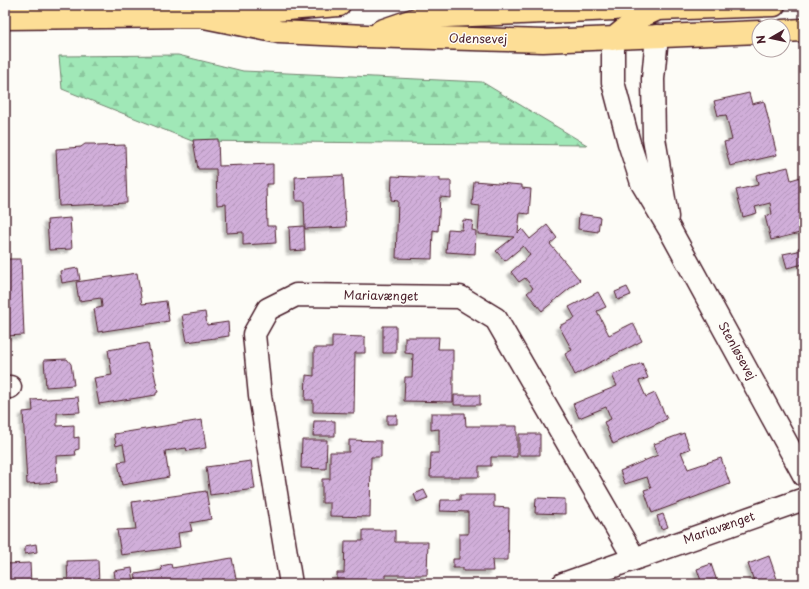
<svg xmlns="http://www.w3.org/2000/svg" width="809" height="589" viewBox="0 0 809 589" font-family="'Playpen Sans',sans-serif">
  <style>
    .forest { fill: url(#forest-firs); stroke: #758471 }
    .building { fill: url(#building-hatch); stroke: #4a1f2b; filter: url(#shadow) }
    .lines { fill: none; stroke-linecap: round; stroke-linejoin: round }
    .minor-casing { stroke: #4a1f2b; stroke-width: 25 }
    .major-casing { stroke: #4a1f2b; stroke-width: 25 }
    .minor { stroke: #fdfcf7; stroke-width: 22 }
    .major { stroke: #fdde96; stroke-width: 22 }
    .labels { text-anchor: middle; stroke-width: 3; stroke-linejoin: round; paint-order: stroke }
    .street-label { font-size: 12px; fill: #4a1f2b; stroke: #fdfcf7 }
  </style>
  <defs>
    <pattern id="forest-firs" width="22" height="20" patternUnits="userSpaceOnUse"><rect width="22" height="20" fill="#a0e8b7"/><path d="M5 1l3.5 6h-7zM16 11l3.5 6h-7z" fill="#8bc79e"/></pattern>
    <pattern id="building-hatch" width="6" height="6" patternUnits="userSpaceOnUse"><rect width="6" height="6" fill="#d0aed9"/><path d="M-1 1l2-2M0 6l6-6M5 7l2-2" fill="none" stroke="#b495ba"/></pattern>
    <filter id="shadow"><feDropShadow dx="-3.5" dy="3.5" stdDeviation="1" flood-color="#0004"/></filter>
  </defs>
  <rect width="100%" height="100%" fill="#fdfcf7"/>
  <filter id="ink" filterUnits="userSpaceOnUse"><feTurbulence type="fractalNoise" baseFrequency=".025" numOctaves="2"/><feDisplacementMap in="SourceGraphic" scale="8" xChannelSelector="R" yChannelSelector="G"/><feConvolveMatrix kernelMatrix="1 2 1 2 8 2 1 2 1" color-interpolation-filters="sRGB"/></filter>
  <g filter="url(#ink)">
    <path class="forest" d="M 178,55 L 243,71 L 482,82 L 587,145 L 192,141 L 62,89 L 59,56 Z"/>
    <path class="building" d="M 749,93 L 752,104 L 764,101 L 777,155 L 730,166 L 724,142 L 732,140 L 726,115 L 718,116 L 714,101 Z
      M 218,139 L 219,166 L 273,164 L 273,184 L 266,184 L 267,226 L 275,226 L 276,243 L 243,245 L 243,232 L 227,233 L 226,204 L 217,205 L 216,169 L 198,169 L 193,140 Z
      M 85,144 L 95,144 L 97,146 L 125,145 L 127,203 L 59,206 L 56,149 L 81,147 Z
      M 788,167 L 791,180 L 804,176 L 804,232 L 771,240 L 765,216 L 772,214 L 770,203 L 755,207 L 757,213 L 743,217 L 736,190 L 758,185 L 756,175 Z
      M 343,175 L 346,227 L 305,229 L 304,201 L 296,201 L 295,177 Z
      M 392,176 L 440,178 L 440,181 L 451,181 L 451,198 L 440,197 L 438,231 L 433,230 L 432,259 L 396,258 L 398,201 L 391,200 Z
      M 474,181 L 522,185 L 522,188 L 531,189 L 529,214 L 520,213 L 518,233 L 522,229 L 530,239 L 547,225 L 557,238 L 550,244 L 580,280 L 542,311 L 527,293 L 533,288 L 525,278 L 519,282 L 511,272 L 530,255 L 523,246 L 505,261 L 496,251 L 514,237 L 478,234 L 480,206 L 472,205 Z
      M 579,214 L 600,217 L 598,232 L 578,229 Z
      M 70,218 L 72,249 L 49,250 L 47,220 Z
      M 463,220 L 473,221 L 472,230 L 476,231 L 475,254 L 446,252 L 448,229 L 462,230 Z
      M 304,226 L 305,250 L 290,251 L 289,227 Z
      M 804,247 L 804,264 L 787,268 L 783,254 L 798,251 L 798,248 Z
      M 5,259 L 21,259 L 24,335 L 5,336 Z
      M 78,268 L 80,280 L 62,283 L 60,271 Z
      M 137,273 L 142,304 L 166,301 L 169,321 L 98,332 L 94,309 L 102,307 L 101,298 L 79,301 L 76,282 Z
      M 627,287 L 631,295 L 618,300 L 615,292 Z
      M 598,292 L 606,307 L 597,311 L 609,335 L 633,323 L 642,341 L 575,375 L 565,354 L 572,350 L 559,326 L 575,318 L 569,307 Z
      M 205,312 L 207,325 L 228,322 L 229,336 L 187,342 L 182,315 Z
      M 383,326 L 396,326 L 396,353 L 383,353 Z
      M 332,336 L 365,337 L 365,353 L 355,353 L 354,413 L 313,412 L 313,400 L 305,400 L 306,375 L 314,376 L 314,348 L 332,348 Z
      M 405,337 L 439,337 L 438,349 L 453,349 L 453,402 L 404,401 L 405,377 L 412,377 L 413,354 L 405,353 Z
      M 148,343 L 158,392 L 156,393 L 156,395 L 99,404 L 94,378 L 112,375 L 108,350 Z
      M 67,359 L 71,364 L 74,385 L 46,387 L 44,360 Z
      M 642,363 L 648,378 L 639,381 L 646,397 L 655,393 L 667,419 L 613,444 L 604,422 L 611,419 L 606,407 L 579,418 L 573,404 L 617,386 L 612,375 Z
      M 454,395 L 480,395 L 480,405 L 454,405 Z
      M 78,397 L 80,412 L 57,413 L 57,426 L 74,425 L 74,438 L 79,437 L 79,449 L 75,450 L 76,455 L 56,456 L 57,482 L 27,484 L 23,412 L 33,411 L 32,400 Z
      M 431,413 L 465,413 L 466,426 L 517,426 L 517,457 L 491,457 L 491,466 L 479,466 L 479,477 L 430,477 L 431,453 L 439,453 L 439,429 L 431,430 Z
      M 387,415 L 397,415 L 397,424 L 387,424 Z
      M 202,420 L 206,448 L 187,451 L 186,448 L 165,451 L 169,477 L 122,485 L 118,462 L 126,461 L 123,444 L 116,446 L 114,434 Z
      M 314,421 L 335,421 L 335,436 L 313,436 Z
      M 684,433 L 690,449 L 681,452 L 688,469 L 721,458 L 730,484 L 652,513 L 644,490 L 651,488 L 647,477 L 625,484 L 620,471 L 658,455 L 654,444 Z
      M 519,434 L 540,434 L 540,455 L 519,455 Z
      M 302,440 L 327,440 L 326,469 L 301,468 Z
      M 349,440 L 381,441 L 381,457 L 371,457 L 370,517 L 330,516 L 330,503 L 322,503 L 322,479 L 330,479 L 330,452 L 349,452 Z
      M 5,441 L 8,482 L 5,482 Z
      M 251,461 L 255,489 L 210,495 L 206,467 Z
      M 424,490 L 428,498 L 417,502 L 414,494 Z
      M 206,491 L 211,519 L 190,523 L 192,531 L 178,533 L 180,547 L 121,555 L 117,530 L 136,529 L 132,502 Z
      M 460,495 L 494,495 L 494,507 L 509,508 L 508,560 L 492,560 L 493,571 L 463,571 L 463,568 L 453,568 L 453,559 L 459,559 L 459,534 L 468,534 L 468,512 L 440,511 L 441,500 L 460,500 Z
      M 536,498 L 565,499 L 565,514 L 535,513 Z
      M 663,514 L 668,527 L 661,529 L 657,516 Z
      M 363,530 L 395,530 L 395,542 L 428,542 L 427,575 L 385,575 L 385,584 L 337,584 L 337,573 L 344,573 L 345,541 L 363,541 Z
      M 36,544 L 37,552 L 25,554 L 25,546 Z
      M 769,556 L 777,579 L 763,584 L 755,584 L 748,564 Z
      M 232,558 L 237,584 L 137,584 L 135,574 L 162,570 L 161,566 L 171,564 L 172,568 Z
      M 98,560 L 99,584 L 68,584 L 67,561 Z
      M 30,563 L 31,584 L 5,584 L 5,564 Z
      M 711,564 L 718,584 L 702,584 L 697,569 Z
      M 132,568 L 134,583 L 116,584 L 114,571 Z"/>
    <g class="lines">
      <g class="minor-casing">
        <path id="minor" d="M 657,36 L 653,79 L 654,138 L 667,217
          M 613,39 L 613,82 L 629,143 L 642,183 L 669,228 L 804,475
          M 5,387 L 10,387
          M 291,584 L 260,396 L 254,334 L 268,309 L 296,295 L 460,297 L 496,319 L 634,558
          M 563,584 L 804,499"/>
      </g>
      <g class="major-casing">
        <path id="major" d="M 199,16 L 279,32 L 366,36 L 543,41 L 759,32
          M 5,18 L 199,16 L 339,5
          M 381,31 L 422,17 L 615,9 L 625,5
          M 783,31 L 804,30
          M 613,39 L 640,17 L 658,9 L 774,5"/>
      </g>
      <use href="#minor" class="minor"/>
      <use href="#major" class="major"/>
    </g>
  </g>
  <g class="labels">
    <g class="street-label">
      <text transform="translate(478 39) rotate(1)" y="4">Odensevej</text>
      <text transform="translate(381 296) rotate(1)" y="4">Mariavænget</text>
      <text transform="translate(737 351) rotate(61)" y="4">Stenløsevej</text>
      <text transform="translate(719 528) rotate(-19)" y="4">Mariavænget</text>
    </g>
  </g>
  <rect width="809" height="589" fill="none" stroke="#fdfcf7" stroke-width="20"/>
  <rect x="10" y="10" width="789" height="569" fill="none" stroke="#4a1f2b" stroke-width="1.5" filter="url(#ink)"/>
  <g transform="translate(771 38) rotate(261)"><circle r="19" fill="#fdfcf7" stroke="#b5a4a5"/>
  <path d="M0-3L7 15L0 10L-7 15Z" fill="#4a1f2b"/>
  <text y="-6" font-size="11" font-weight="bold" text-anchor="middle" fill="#4a1f2b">N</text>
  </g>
</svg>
